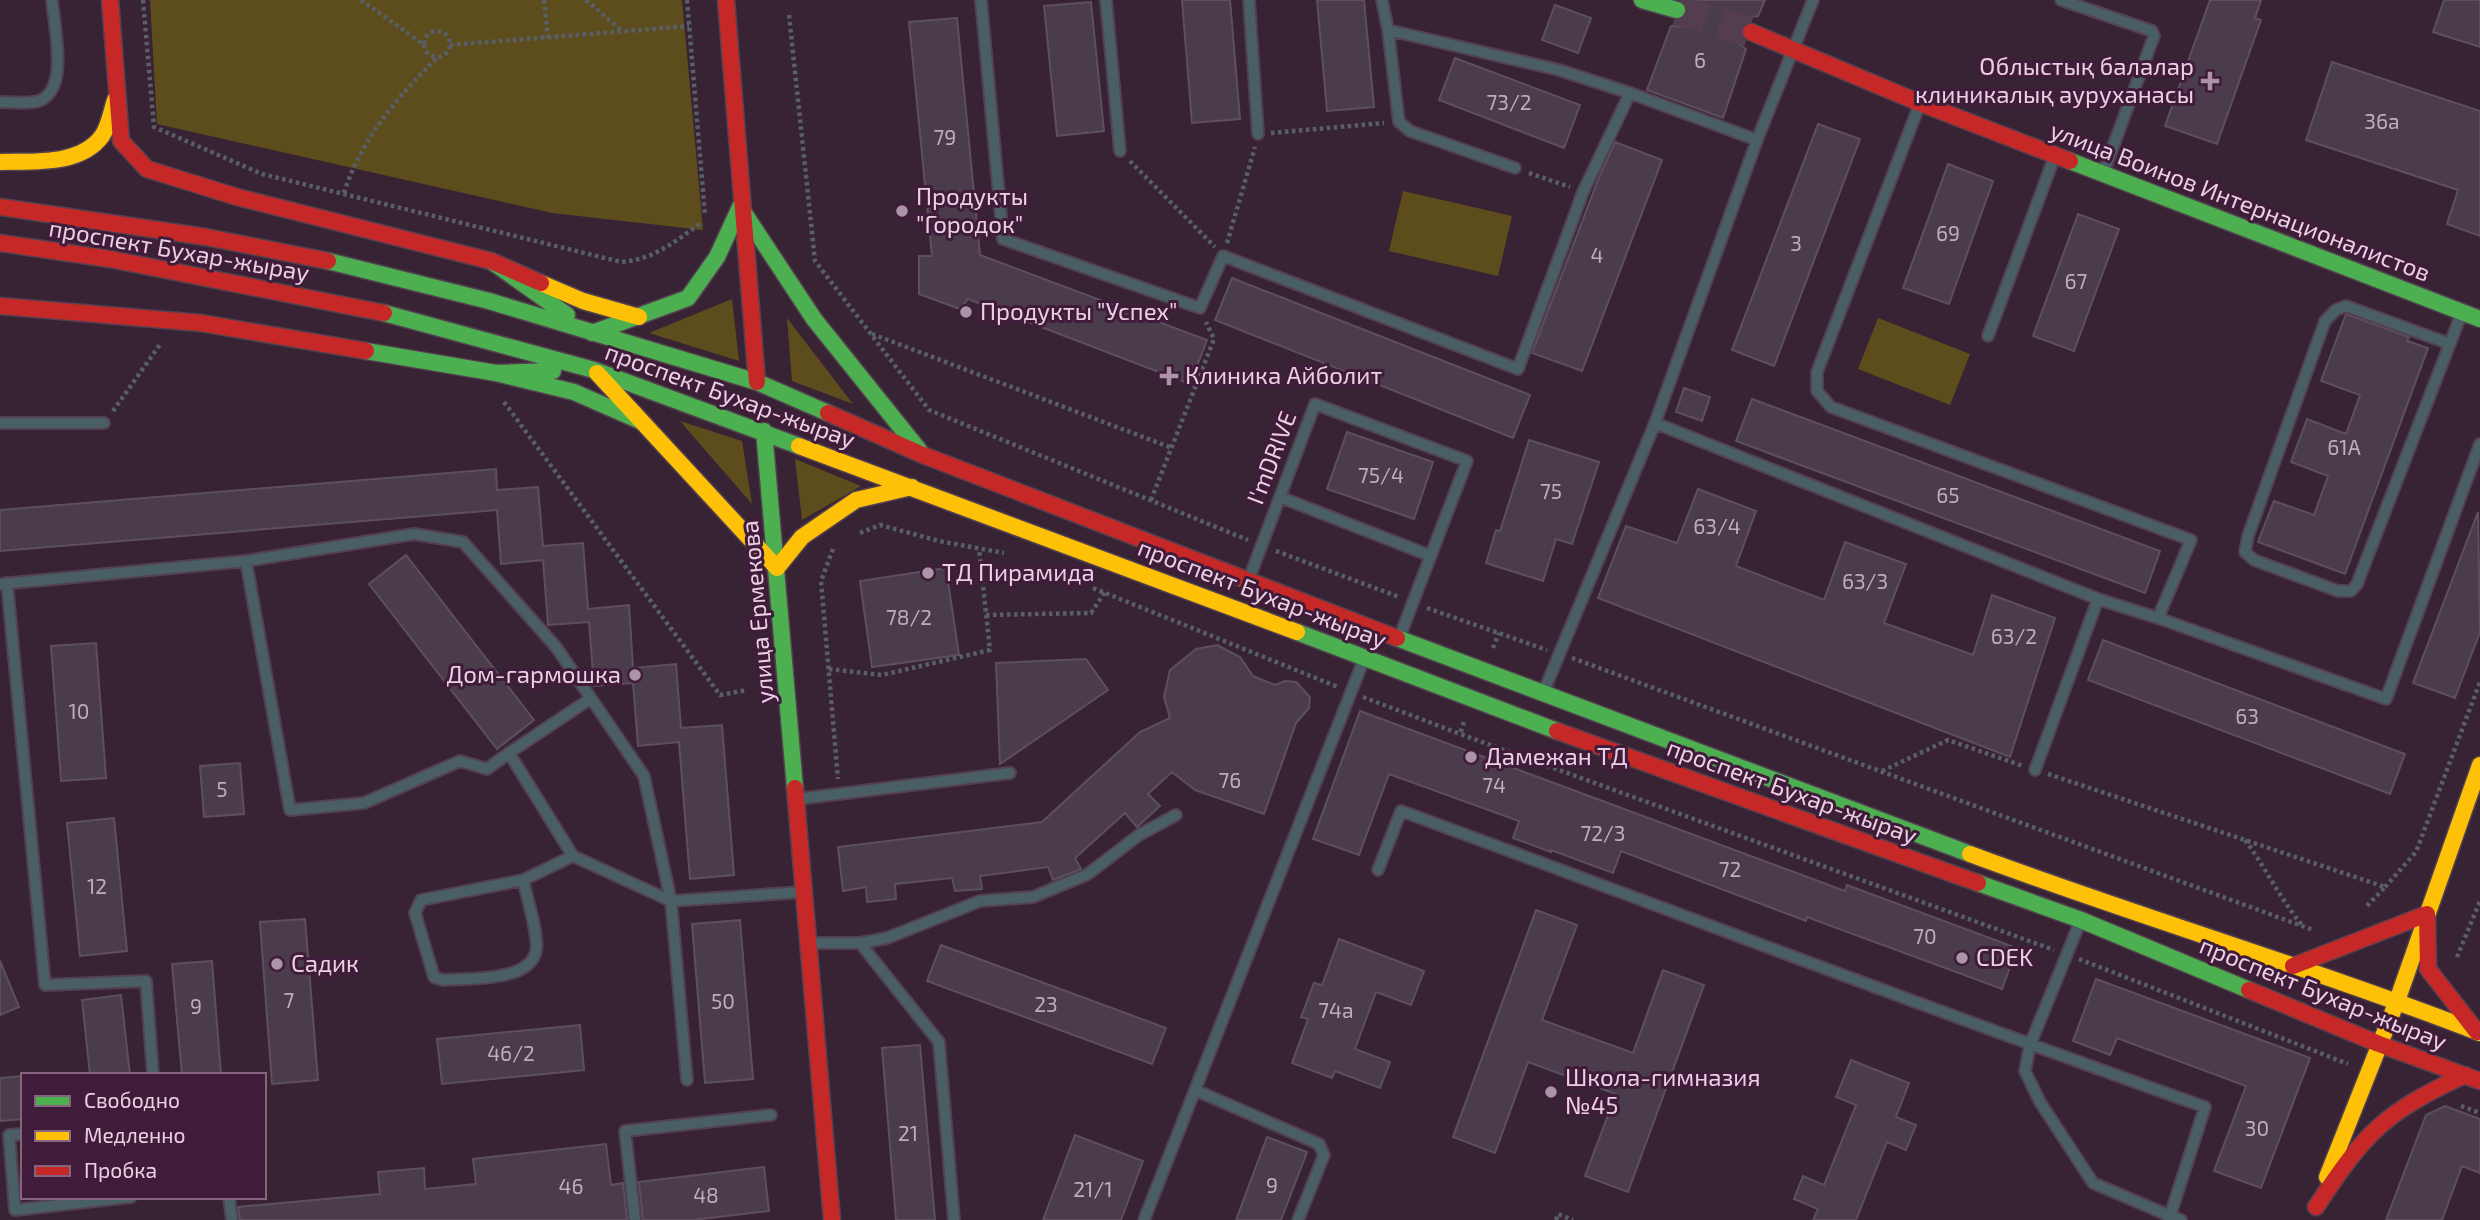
<svg xmlns="http://www.w3.org/2000/svg" width="2480" height="1220" viewBox="0 0 2480 1220" font-family="'Exo 2',sans-serif">
  <style>
    .green { fill: #5e4d1c }
    .building { fill: #4a3c4b; stroke: #5e4f5f; stroke-width: 2 }
    .lines { fill: none; stroke-linecap: round; stroke-linejoin: round }
    .secondary-tunnel { stroke: #533d4e; stroke-width: 30; stroke-dasharray: 30 15; stroke-linecap: butt }
    .lane-casing { stroke: #53414f; stroke-width: 14 }
    .fast-casing { stroke: #53414f; stroke-width: 19 }
    .slow-casing { stroke: #53414f; stroke-width: 19 }
    .jam-casing { stroke: #53414f; stroke-width: 19 }
    .path { stroke: #585f68; stroke-width: 4.5; stroke-dasharray: 3.5 3.5; stroke-linecap: butt }
    .lane { stroke: #4a5e65; stroke-width: 10 }
    .fast { stroke: #4caf50; stroke-width: 16 }
    .slow { stroke: #ffc107; stroke-width: 16 }
    .jam { stroke: #c62828; stroke-width: 16 }
    .poi-dot { fill: #ab94a6; stroke: #401b3a; stroke-width: 2.5 }
    .labels { text-anchor: middle; stroke-width: 6; stroke-linejoin: round; paint-order: stroke }
    .number-label { font-size: 21px; fill: #c1acbe }
    .poi-label { font-size: 24px; fill: #e9d1e4; stroke: #401b3a; text-anchor: start }
    .street-label { font-size: 24px; fill: #e9d1e4; stroke: #401b3a }
  </style>
  <rect width="100%" height="100%" fill="#382334"/>
  <path class="green" d="M 150,0 L 682,0 L 703,230 L 552,213 L 157,124 Z
    M 1403,191 L 1512,216 L 1498,276 L 1389,251 Z
    M 732,299 L 739,361 L 649,333 Z
    M 787,318 L 853,404 L 792,381 Z
    M 1878,318 L 1970,354 L 1950,405 L 1858,369 Z
    M 680,421 L 742,441 L 752,504 Z
    M 795,459 L 861,486 L 802,520 Z"/>
  <path class="building" d="M 1182,0 L 1230,0 L 1240,119 L 1192,123 Z
    M 1317,0 L 1364,0 L 1374,107 L 1327,111 Z
    M 1691,0 L 1765,0 L 1758,16 L 1741,18 L 1735,26 L 1737,42 L 1746,49 L 1723,118 L 1647,90 L 1671,26 L 1682,27 L 1694,15 Z
    M 2210,0 L 2261,0 L 2255,18 L 2261,20 L 2217,144 L 2165,126 Z
    M 2444,0 L 2480,0 L 2480,47 L 2433,32 Z
    M 1091,2 L 1104,131 L 1057,136 L 1044,6 Z
    M 1555,5 L 1591,18 L 1578,53 L 1542,40 Z
    M 957,18 L 980,255 L 1207,340 L 1190,384 L 968,299 L 960,309 L 919,294 L 919,256 L 932,256 L 909,22 Z
    M 1455,58 L 1580,105 L 1564,148 L 1439,100 Z
    M 2332,62 L 2480,111 L 2480,236 L 2447,224 L 2458,190 L 2306,140 Z
    M 1818,124 L 1860,139 L 1774,366 L 1732,350 Z
    M 1615,142 L 1662,160 L 1582,371 L 1532,353 L 1598,180 Z
    M 1948,164 L 1993,181 L 1949,304 L 1903,288 Z
    M 2078,214 L 2119,229 L 2074,351 L 2033,336 Z
    M 1232,278 L 1530,395 L 1513,438 L 1215,320 Z
    M 2346,314 L 2409,337 L 2407,341 L 2428,348 L 2345,574 L 2258,542 L 2274,501 L 2314,515 L 2328,476 L 2291,462 L 2307,419 L 2346,434 L 2360,395 L 2321,381 Z
    M 1684,388 L 1710,397 L 1702,421 L 1676,412 Z
    M 1752,399 L 2160,551 L 2145,593 L 1736,441 Z
    M 1347,432 L 1433,462 L 1414,519 L 1327,489 Z
    M 1529,440 L 1599,462 L 1572,544 L 1556,539 L 1543,581 L 1486,563 L 1496,530 L 1500,531 Z
    M 496,469 L 497,490 L 538,487 L 543,546 L 583,543 L 588,609 L 629,605 L 633,668 L 676,664 L 681,728 L 722,725 L 734,875 L 690,879 L 679,742 L 638,746 L 633,683 L 594,686 L 589,622 L 548,625 L 543,560 L 501,564 L 497,510 L 0,551 L 0,510 Z
    M 1698,489 L 1756,511 L 1736,566 L 1824,600 L 1845,542 L 1906,564 L 1884,623 L 1973,655 L 1992,595 L 2055,618 L 2010,757 L 1598,598 L 1626,526 L 1677,543 Z
    M 2478,512 L 2480,632 L 2455,698 L 2413,683 Z
    M 406,555 L 534,720 L 497,749 L 369,584 Z
    M 946,568 L 959,655 L 872,667 L 860,581 Z
    M 2103,640 L 2405,754 L 2390,794 L 2088,680 Z
    M 96,643 L 106,778 L 61,781 L 51,646 Z
    M 1217,645 L 1240,657 L 1253,676 L 1275,685 L 1285,681 L 1296,682 L 1310,697 L 1309,708 L 1296,723 L 1264,814 L 1195,790 L 1172,772 L 1148,794 L 1160,806 L 1137,827 L 1125,813 L 1075,858 L 1081,869 L 1053,880 L 1048,867 L 980,876 L 982,889 L 955,891 L 952,878 L 895,884 L 896,899 L 867,902 L 866,887 L 843,891 L 838,847 L 1042,822 L 1140,732 L 1170,718 L 1164,697 L 1170,670 L 1196,649 Z
    M 1086,659 L 1108,690 L 1000,764 L 996,663 Z
    M 1360,711 L 1845,891 L 1847,885 L 2017,948 L 2002,989 L 1807,917 L 1806,921 L 1621,851 L 1613,873 L 1551,850 L 1551,852 L 1513,838 L 1519,821 L 1389,774 L 1359,855 L 1313,839 Z
    M 240,763 L 244,814 L 204,817 L 200,766 Z
    M 114,818 L 127,951 L 80,956 L 67,823 Z
    M 1536,910 L 1577,925 L 1542,1020 L 1633,1053 L 1663,970 L 1704,985 L 1628,1192 L 1585,1176 L 1616,1094 L 1528,1062 L 1495,1153 L 1453,1137 Z
    M 305,919 L 318,1080 L 272,1084 L 260,922 Z
    M 740,920 L 753,1079 L 705,1083 L 692,924 Z
    M 1339,939 L 1424,971 L 1411,1005 L 1376,992 L 1355,1049 L 1390,1062 L 1380,1088 L 1335,1071 L 1332,1078 L 1292,1063 L 1308,1019 L 1301,1017 L 1314,983 L 1322,985 Z
    M 941,945 L 1166,1028 L 1152,1064 L 927,981 Z
    M 0,961 L 19,1007 L 0,1015 Z
    M 212,961 L 221,1075 L 182,1075 L 172,964 Z
    M 2096,979 L 2310,1058 L 2261,1188 L 2214,1171 L 2246,1086 L 2117,1038 L 2110,1055 L 2073,1041 Z
    M 121,995 L 130,1075 L 90,1075 L 82,1000 Z
    M 580,1025 L 584,1070 L 442,1084 L 437,1039 Z
    M 920,1045 L 935,1220 L 896,1220 L 882,1048 Z
    M 1851,1060 L 1909,1083 L 1896,1117 L 1916,1125 L 1906,1150 L 1887,1142 L 1856,1220 L 1813,1220 L 1818,1209 L 1794,1199 L 1803,1176 L 1824,1185 L 1856,1105 L 1836,1097 Z
    M 23,1076 L 23,1119 L 0,1121 L 0,1078 Z
    M 2445,1106 L 2480,1119 L 2480,1173 L 2462,1166 L 2442,1220 L 2386,1220 L 2426,1115 Z
    M 1075,1135 L 1143,1161 L 1121,1220 L 1043,1220 Z
    M 1267,1137 L 1307,1152 L 1281,1220 L 1236,1220 Z
    M 606,1144 L 611,1185 L 623,1183 L 627,1220 L 240,1220 L 238,1207 L 380,1194 L 378,1172 L 424,1168 L 425,1189 L 476,1184 L 473,1159 Z
    M 764,1167 L 769,1211 L 693,1220 L 643,1220 L 639,1182 Z"/>
  <g class="lines">
    <path class="secondary-tunnel" d="M 1677,10 L 1751,32"/>
    <g class="lane-casing">
      <path id="lane" d="M 981,0 L 1003,239 L 1200,308 L 1223,256 L 1518,369 L 1583,192 L 1630,93 L 1757,140
        M 1106,0 L 1120,151
        M 1249,0 L 1258,134
        M 1382,0 L 1388,30
        M 2061,0 L 2152,31 L 2154,36 L 2104,171
        M 0,102 C 12,102 34,105 43,99 C 68,84 54,26 52,0
        M 1919,106 L 1817,372 L 1817,391 L 1831,407 L 2191,540 L 2158,618 L 2386,699 L 2480,444
        M 1515,168 L 1410,131 L 1399,122 L 1388,30 L 1559,70 L 1630,93
        M 1988,336 L 2054,158
        M 2450,344 L 2346,306 L 2336,310 L 2325,321 L 2248,536 L 2245,552 L 2254,560 L 2338,591 L 2351,591 L 2357,584 L 2461,315
        M 0,423 L 104,423
        M 1655,423 L 2098,599 L 2035,770
        M 1280,497 L 1431,556
        M 246,561 L 290,810 L 364,803 L 460,761 L 487,769 L 509,753
        M 1250,576 L 1315,404 L 1467,461 L 1400,636
        M 7,583 L 45,985 L 146,981 L 153,1075
        M 0,584 L 246,561 L 414,534 L 463,542 L 556,647 L 644,776 L 671,901 L 803,892
        M 2098,599 L 2158,618
        M 1544,691 L 1655,423 L 1757,140 L 1813,0
        M 590,699 L 509,753 L 573,856 L 671,901 L 687,1080
        M 797,799 L 1010,773
        M 1378,870 L 1401,811 C 1669,909 1936,1012 2205,1107 L 2170,1216 L 2181,1220
        M 523,880 C 527,898 539,935 536,951 C 530,982 469,978 443,980 L 434,977 L 415,913 L 421,900 L 523,880 L 573,856
        M 2080,922 L 2030,1045 L 2025,1071 L 2040,1102 L 2093,1183 L 2170,1216 L 2169,1220
        M 810,943 L 860,943 L 887,938 L 980,901 L 1033,897 L 1088,874 L 1139,835 L 1176,815
        M 860,943 L 939,1042 L 954,1220
        M 1195,1090 L 1319,1144 L 1324,1155 L 1298,1220
        M 23,1134 L 9,1135 L 15,1210 L 131,1197
        M 229,1197 L 232,1220
        M 635,1220 L 625,1131 L 771,1115
        M 1144,1220 L 1364,659"/>
    </g>
    <g class="fast-casing">
      <path id="fast" d="M 1642,0 L 1677,10
        M 2070,161 L 2480,319
        M 740,207 L 814,319 L 919,450
        M 328,261 L 489,301 L 757,382 L 828,413
        M 491,261 L 567,315
        M 384,313 L 594,370 L 799,446
        M 592,333 L 688,298 L 717,257 L 740,207
        M 366,351 L 496,373 L 574,392 L 640,421
        M 496,373 L 553,371
        M 764,431 L 795,788
        M 1297,632 L 1557,731
        M 1397,638 L 1970,854
        M 1978,883 L 2081,920 L 2249,990"/>
    </g>
    <g class="slow-casing">
      <path id="slow" d="M 0,162 C 33,161 80,166 102,136 C 109,126 111,112 115,100
        M 541,283 L 583,301 L 639,317
        M 597,373 L 777,568 L 802,537 L 856,500 L 912,487
        M 799,446 L 1297,632
        M 1970,854 C 2139,917 2312,968 2480,1033
        M 2327,1177 L 2397,1001 L 2480,765"/>
    </g>
    <g class="jam-casing">
      <path id="jam" d="M 110,0 L 121,141 L 147,169 L 237,197 L 491,261 L 541,283
        M 726,0 L 757,382
        M 1751,32 L 1920,103 L 2070,161
        M 0,207 L 206,237 L 328,261
        M 0,243 L 110,259 L 384,313
        M 0,306 L 201,323 L 366,351
        M 828,413 L 923,455 L 1397,638
        M 1557,731 L 1978,883
        M 795,788 L 832,1220
        M 2293,966 L 2427,914 L 2428,969 L 2477,1032
        M 2249,990 L 2379,1044 L 2480,1081
        M 2316,1207 C 2365,1133 2383,1113 2465,1075"/>
    </g>
    <path class="path" d="M 143,0 L 154,127 L 262,174 L 621,262 C 653,260 676,241 702,222
      M 361,0 L 423,44
      M 544,0 L 548,38
      M 586,0 L 622,31
      M 687,0 L 705,215
      M 789,15 L 815,261 L 929,410 L 1248,540
      M424 44a13 13 0 1 1 26 0a13 13 0 1 1-26 0Z
      M 450,45 L 689,26
      M 1271,133 L 1384,123
      M 1130,161 L 1215,247
      M 1529,173 L 1570,187
      M 344,193 C 361,139 398,96 438,57
      M 1227,243 L 1255,147
      M 872,334 L 1172,448
      M 504,402 L 720,695 L 747,690
      M 113,411 L 161,343
      M 1151,500 L 1214,339 L 1206,322
      M 860,533 L 880,525 L 939,541 L 1004,553
      M 833,549 L 821,581 L 838,779
      M 1276,551 L 1399,597
      M 1093,588 L 1338,687
      M 1427,608 L 1547,650
      M 986,615 L 1091,613 L 1105,592
      M 1493,648 L 1499,633
      M 1572,658 L 2313,930
      M 829,669 L 882,675 L 990,650 L 979,549
      M 1363,697 L 1460,734
      M 1464,722 L 1460,734 L 2054,950
      M 1882,771 L 1948,740 L 2023,766
      M 2048,774 L 2385,887 L 2366,907
      M 2245,840 C 2266,868 2280,899 2302,925
      M 2385,887 L 2416,852 L 2480,682
      M 2457,957 L 2480,901
      M 2079,959 L 2348,1064
      M 2461,1106 L 2480,1113
      M 1556,1220 L 1558,1214 L 1573,1220"/>
    <use href="#lane" class="lane"/>
    <use href="#fast" class="fast"/>
    <use href="#slow" class="slow"/>
    <use href="#jam" class="jam"/>
  </g>
  <g class="poi-dot">
    <path d="M2206.5 70.5h7v7h7v7h-7v7h-7v-7h-7v-7h7z"/>
    <circle cx="902" cy="211" r="7"/>
    <circle cx="966" cy="312" r="7"/>
    <path d="M1165.5 365.5h7v7h7v7h-7v7h-7v-7h-7v-7h7z"/>
    <circle cx="928" cy="573" r="7"/>
    <circle cx="635" cy="675" r="7"/>
    <circle cx="1471" cy="757" r="7"/>
    <circle cx="1962" cy="958" r="7"/>
    <circle cx="277" cy="964" r="7"/>
    <circle cx="1551" cy="1092" r="7"/>
  </g>
  <g class="labels">
    <g class="number-label">
      <text x="1700" y="68">6</text>
      <text x="1509" y="110">73/2</text>
      <text x="2382" y="129">36а</text>
      <text x="945" y="145">79</text>
      <text x="1948" y="241">69</text>
      <text x="1796" y="251">3</text>
      <text x="1597" y="263">4</text>
      <text x="2076" y="289">67</text>
      <text x="2344" y="455">61А</text>
      <text x="1381" y="483">75/4</text>
      <text x="1551" y="499">75</text>
      <text x="1948" y="503">65</text>
      <text x="1717" y="534">63/4</text>
      <text x="1865" y="589">63/3</text>
      <text x="909" y="625">78/2</text>
      <text x="2014" y="644">63/2</text>
      <text x="79" y="719">10</text>
      <text x="2247" y="724">63</text>
      <text x="1230" y="788">76</text>
      <text x="1494" y="793">74</text>
      <text x="222" y="797">5</text>
      <text x="1603" y="841">72/3</text>
      <text x="1730" y="877">72</text>
      <text x="97" y="894">12</text>
      <text x="1925" y="944">70</text>
      <text x="289" y="1008">7</text>
      <text x="723" y="1009">50</text>
      <text x="1046" y="1012">23</text>
      <text x="196" y="1014">9</text>
      <text x="1336" y="1018">74а</text>
      <text x="511" y="1061">46/2</text>
      <text x="2257" y="1136">30</text>
      <text x="908" y="1141">21</text>
      <text x="1272" y="1193">9</text>
      <text x="571" y="1194">46</text>
      <text x="1093" y="1197">21/1</text>
      <text x="706" y="1203">48</text>
    </g>
    <g class="poi-label">
      <text x="2194" y="75" text-anchor="end">Облыстық балалар<tspan x="2194" dy="28">клиникалық ауруханасы</tspan></text>
      <text x="916" y="205">Продукты<tspan x="916" dy="28">"Городок"</tspan></text>
      <text x="980" y="320">Продукты "Успех"</text>
      <text x="1185" y="384">Клиника Айболит</text>
      <text x="942" y="581">ТД Пирамида</text>
      <text x="621" y="683" text-anchor="end">Дом-гармошка</text>
      <text x="1485" y="765">Дамежан ТД</text>
      <text x="1976" y="966">CDEK</text>
      <text x="291" y="972">Садик</text>
      <text x="1565" y="1086">Школа-гимназия<tspan x="1565" dy="28">№45</tspan></text>
    </g>
    <g class="street-label">
      <text transform="translate(2240 202) rotate(21)" y="8">улица Воинов Интернационалистов</text>
      <text transform="translate(179 251) rotate(10)" y="8">проспект Бухар-жырау</text>
      <text transform="translate(730 396) rotate(20)" y="8">проспект Бухар-жырау</text>
      <text transform="translate(1272 458) rotate(-69)" y="8">I'mDRIVE</text>
      <text transform="translate(1262 594) rotate(21)" y="8">проспект Бухар-жырау</text>
      <text transform="translate(758 612) rotate(-95)" y="8">улица Ермекова</text>
      <text transform="translate(1792 792) rotate(20)" y="8">проспект Бухар-жырау</text>
      <text transform="translate(2323 994) rotate(22)" y="8">проспект Бухар-жырау</text>
    </g>
  </g>
  <rect x="21" y="1073" width="245" height="126" fill="#401b3a" stroke="#84647e" stroke-width="2"/>
  <rect x="35" y="1096" width="35" height="10" fill="#4caf50" stroke="#84647e" stroke-width="2"/>
  <text x="84" y="1108" font-size="21" fill="#e9d1e4">Свободно</text>
  <rect x="35" y="1131" width="35" height="10" fill="#ffc107" stroke="#84647e" stroke-width="2"/>
  <text x="84" y="1143" font-size="21" fill="#e9d1e4">Медленно</text>
  <rect x="35" y="1166" width="35" height="10" fill="#c62828" stroke="#84647e" stroke-width="2"/>
  <text x="84" y="1178" font-size="21" fill="#e9d1e4">Пробка</text>
</svg>
